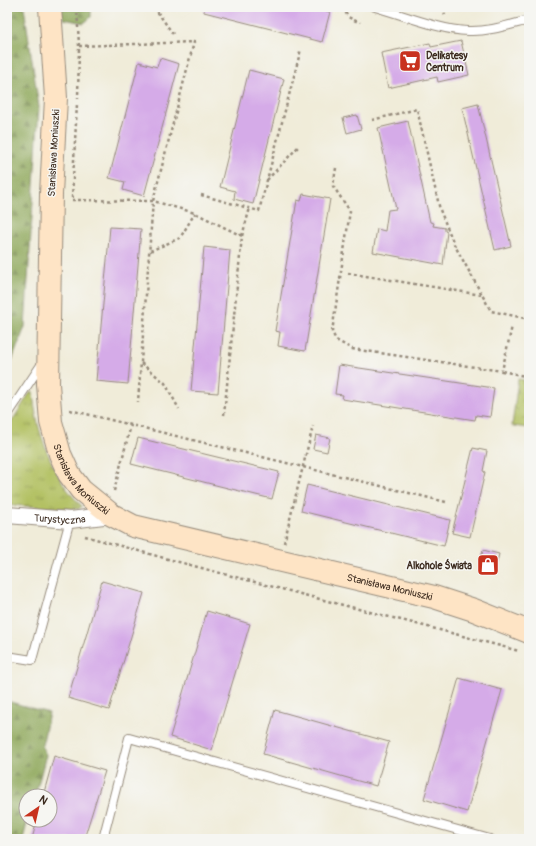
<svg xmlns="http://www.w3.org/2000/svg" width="536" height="846" viewBox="0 0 536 846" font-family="Pangolin,sans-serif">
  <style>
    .grass { fill: url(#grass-tufts); stroke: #777641 }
    .forest { fill: url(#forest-firs); stroke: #64683c }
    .park { fill: url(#park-crowns); stroke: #777641 }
    .building { fill: #d5abe8 }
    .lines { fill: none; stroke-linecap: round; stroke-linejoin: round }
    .lane-casing { stroke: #968b7c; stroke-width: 10 }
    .street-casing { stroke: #968b7c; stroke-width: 18 }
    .secondary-casing { stroke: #968b7c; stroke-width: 24 }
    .path { stroke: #968b7c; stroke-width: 2.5; stroke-dasharray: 3 3; stroke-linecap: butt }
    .lane { stroke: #fff; stroke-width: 8 }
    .street { stroke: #fff; stroke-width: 16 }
    .secondary { stroke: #fee4c5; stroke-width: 22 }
    .labels { text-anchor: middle; stroke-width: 3; stroke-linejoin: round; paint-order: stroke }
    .poi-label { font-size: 10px; font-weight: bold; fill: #3b2a1e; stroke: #f6f6f2; text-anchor: start }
    .street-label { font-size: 10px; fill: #3b2a1e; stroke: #f6f6f2 }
  </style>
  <defs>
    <pattern id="grass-tufts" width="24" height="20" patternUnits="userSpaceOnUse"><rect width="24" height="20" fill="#b3c164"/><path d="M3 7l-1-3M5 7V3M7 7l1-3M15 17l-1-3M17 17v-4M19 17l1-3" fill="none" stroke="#939d52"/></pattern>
    <pattern id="forest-firs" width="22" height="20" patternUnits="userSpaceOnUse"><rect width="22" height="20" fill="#8ea75a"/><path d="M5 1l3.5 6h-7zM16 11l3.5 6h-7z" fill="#75884a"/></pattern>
    <pattern id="park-crowns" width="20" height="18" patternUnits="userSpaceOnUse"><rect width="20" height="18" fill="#b3c164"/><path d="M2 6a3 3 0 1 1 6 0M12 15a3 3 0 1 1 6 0" fill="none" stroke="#939d52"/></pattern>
  </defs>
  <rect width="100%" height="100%" fill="#f6f6f2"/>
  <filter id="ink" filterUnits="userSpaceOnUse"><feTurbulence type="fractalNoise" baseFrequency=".025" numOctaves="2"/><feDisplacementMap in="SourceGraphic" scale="8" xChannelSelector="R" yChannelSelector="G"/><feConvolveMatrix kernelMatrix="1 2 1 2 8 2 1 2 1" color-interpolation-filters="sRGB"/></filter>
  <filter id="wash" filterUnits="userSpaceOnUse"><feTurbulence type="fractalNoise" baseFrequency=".012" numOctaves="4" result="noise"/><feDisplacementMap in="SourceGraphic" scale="16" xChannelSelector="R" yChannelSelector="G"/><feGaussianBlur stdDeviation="0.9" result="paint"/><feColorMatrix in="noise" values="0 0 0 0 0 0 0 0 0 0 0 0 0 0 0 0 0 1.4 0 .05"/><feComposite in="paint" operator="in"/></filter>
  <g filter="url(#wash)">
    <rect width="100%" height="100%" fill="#f0ecd9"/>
    <path class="grass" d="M 31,391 L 33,392 C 35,429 54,481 82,506 L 79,509 L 7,505 L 7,429 Z"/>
    <path class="forest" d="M 7,7 L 24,7 L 39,107 L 25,327 L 7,373 Z
      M 59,7 L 91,7 L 91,17 L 84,23 L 64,19 Z
      M 7,701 L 49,713 L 42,746 L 46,755 L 35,796 L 26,796 L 26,820 L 28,820 L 23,839 L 7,839 Z"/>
    <path class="park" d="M 518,379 L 529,381 L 529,428 L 512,426 Z"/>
    <g id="blocks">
      <path class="building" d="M 204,7 L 311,7 L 330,12 L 322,42 L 204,12 Z
        M 461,41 L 469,75 L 438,82 L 437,77 L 388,88 L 381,53 L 430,43 L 431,47 Z
        M 160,58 L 179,64 L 144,196 L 123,190 L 125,182 L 109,178 L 139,62 L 157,67 Z
        M 249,70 L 284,79 L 253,204 L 234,199 L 235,191 L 220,187 Z
        M 478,104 L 511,246 L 495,250 L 462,108 Z
        M 357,115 L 361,129 L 347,133 L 343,118 Z
        M 408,121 L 430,222 L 434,223 L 433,226 L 445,228 L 445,231 L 447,232 L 443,265 L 373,252 L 377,229 L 385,231 L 388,210 L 396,209 L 378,128 Z
        M 303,194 L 330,199 L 305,351 L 278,346 L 280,332 L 275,331 L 297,200 L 301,201 Z
        M 110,227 L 141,229 L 128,384 L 96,381 Z
        M 204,247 L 230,250 L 218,393 L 191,391 Z
        M 339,365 L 494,388 L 490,417 L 476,415 L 475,420 L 342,399 L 343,395 L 335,394 Z
        M 316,435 L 330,438 L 327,452 L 313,449 Z
        M 138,438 L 279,472 L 272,499 L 131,464 Z
        M 473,448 L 487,451 L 483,471 L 485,472 L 470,537 L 452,533 Z
        M 307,485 L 450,520 L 444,546 L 301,511 Z
        M 483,550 L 499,554 L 494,574 L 478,570 Z
        M 102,581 L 144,593 L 109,710 L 68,698 Z
        M 207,611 L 250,624 L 212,750 L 170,737 Z
        M 459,678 L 502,690 L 467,812 L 424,799 Z
        M 275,710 L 389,742 L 376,786 L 263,754 Z
        M 54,756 L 105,771 L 84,839 L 32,839 L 37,820 L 50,820 L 50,796 L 43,796 Z"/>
    </g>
  </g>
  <g filter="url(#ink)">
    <use href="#blocks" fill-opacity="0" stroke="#968b7c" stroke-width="1"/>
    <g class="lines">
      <g class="lane-casing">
        <path id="lane" d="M 375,7 C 403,15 440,30 468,31 C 488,32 509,25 529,20
          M 7,416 L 43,362
          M 7,656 L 32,660 L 70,520
          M 103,839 L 129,738 L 490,839"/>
      </g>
      <g class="street-casing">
        <g id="street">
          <path id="s1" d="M 7,515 L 70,520 L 112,515"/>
        </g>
      </g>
      <g class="secondary-casing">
        <g id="secondary">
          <path id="s2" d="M 50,7 L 56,98 L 51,194 L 48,384 L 51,422 L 60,454 L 69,474 L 81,490 L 112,515 L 133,526 L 434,597 L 474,610 L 529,632"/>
        </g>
      </g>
      <path class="path" d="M 77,7 L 79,46 L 78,99
        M 154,7 L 173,34
        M 343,7 L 348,17 L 360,23
        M 443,7 L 445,15
        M 79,46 L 194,42 L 153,201 L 138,402
        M 372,120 L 417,109 L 440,210 L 454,244 L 491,311 L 529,319
        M 336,168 L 333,186 L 350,211 L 332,332 L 336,340 L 352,349 L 502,371 L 512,326
        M 267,180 L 298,147
        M 201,195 L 259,211 L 301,49
        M 72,198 L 77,104
        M 72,200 L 153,201 L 195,213 L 242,236
        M 150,251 L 180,238 L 195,213
        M 348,273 L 482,295
        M 141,363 L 165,383 L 179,409
        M 502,371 L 529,377
        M 70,410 L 446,502
        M 224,415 L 242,236 L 250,208
        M 114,491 L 131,425
        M 85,536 C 229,577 374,612 519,651
        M 284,543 L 313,426"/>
      <use href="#lane" class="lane"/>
      <use href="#street" class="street"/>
      <use href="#secondary" class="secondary"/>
    </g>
  </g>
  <defs>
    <g id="supermarket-square" transform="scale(1.15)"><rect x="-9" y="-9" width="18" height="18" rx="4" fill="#c8321e" stroke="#f6f6f2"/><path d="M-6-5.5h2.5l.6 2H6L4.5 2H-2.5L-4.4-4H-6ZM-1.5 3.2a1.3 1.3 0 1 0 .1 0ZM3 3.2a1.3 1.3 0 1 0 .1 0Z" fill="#fff"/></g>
    <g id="shop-square" transform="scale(1.15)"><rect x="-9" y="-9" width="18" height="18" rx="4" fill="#c8321e" stroke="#f6f6f2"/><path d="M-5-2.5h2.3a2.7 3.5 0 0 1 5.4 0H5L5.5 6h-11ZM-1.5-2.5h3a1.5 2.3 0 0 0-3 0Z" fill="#fff"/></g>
  </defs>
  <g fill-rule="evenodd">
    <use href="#supermarket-square" x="410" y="61"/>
    <use href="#shop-square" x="488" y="565"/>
  </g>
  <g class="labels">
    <g class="poi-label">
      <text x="426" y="59">Delikatesy<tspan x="426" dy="12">Centrum</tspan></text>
      <text x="472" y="569" text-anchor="end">Alkohole Świata</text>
    </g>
    <g class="street-label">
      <text transform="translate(53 153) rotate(-87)" y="4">Stanisława Moniuszki</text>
      <text dy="4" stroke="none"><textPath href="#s2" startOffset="482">Stanisława Moniuszki</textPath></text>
      <text dy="4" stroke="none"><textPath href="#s1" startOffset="53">Turystyczna</textPath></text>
      <text dy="4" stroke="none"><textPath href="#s2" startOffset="818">Stanisława Moniuszki</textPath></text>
    </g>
  </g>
  <rect width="536" height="846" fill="none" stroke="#f6f6f2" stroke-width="24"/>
  <g transform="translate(38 808) rotate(34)"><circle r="19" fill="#f6f6f2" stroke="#aba49d"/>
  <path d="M0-3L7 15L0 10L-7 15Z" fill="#c8321e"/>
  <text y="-6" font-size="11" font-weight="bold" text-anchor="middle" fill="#3b2a1e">N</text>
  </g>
</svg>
